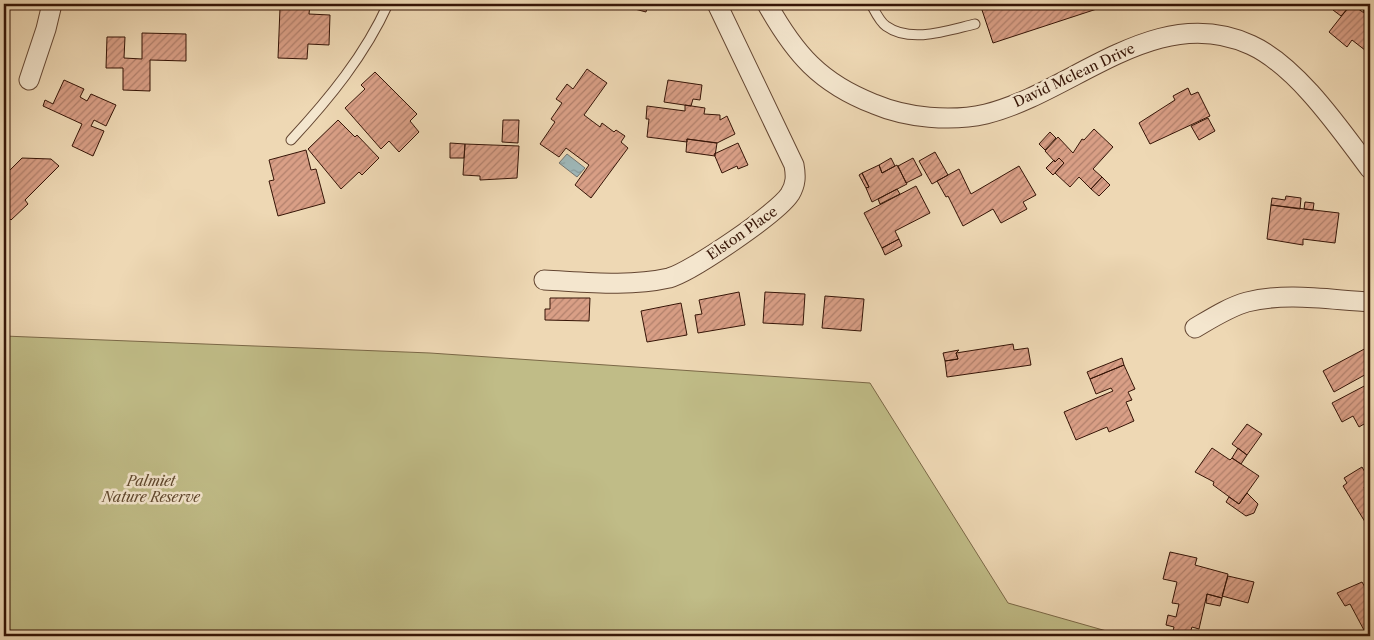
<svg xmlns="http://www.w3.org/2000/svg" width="1374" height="640" viewBox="0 0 1374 640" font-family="'Libre Caslon Text',serif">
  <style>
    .green { fill: #c0bc87; stroke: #7b6847 }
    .water { fill: url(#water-ripples); stroke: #747671 }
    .building { fill: url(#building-hatch); stroke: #361507 }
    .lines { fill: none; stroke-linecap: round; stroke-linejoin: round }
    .lane-casing { stroke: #644632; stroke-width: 11 }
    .street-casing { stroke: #644632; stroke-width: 21 }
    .lane { stroke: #f4e6ce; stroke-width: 9 }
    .street { stroke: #f4e6ce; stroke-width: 19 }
    .labels { text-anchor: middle; stroke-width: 5; stroke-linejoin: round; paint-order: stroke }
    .street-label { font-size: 14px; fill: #361507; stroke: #f4e6ce }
    .park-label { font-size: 14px; font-style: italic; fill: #5f472d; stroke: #f4e6ce }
  </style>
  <defs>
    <pattern id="water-ripples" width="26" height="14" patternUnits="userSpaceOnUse" patternTransform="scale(1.25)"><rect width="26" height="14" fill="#9eb7b8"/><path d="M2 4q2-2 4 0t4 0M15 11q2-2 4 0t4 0" fill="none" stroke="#899c9d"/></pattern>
    <pattern id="building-hatch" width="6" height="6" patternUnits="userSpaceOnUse" patternTransform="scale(1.25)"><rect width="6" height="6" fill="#d99f86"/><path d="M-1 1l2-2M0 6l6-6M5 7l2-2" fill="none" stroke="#b1806c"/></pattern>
  </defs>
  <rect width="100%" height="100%" fill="#eed8b4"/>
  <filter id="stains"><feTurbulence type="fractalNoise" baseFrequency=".004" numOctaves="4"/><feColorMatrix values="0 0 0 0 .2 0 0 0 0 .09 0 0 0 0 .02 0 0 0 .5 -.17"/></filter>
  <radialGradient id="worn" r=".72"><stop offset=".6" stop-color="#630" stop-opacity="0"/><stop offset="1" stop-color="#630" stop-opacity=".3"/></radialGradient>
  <path class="green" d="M 4,336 L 430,353 L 870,383 L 1008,603 L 1124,636 L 4,636 Z"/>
  <path class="water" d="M 567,154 L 585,168 L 577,177 L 559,163 Z"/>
  <path class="building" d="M 276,4 L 310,4 L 309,14 L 330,15 L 329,45 L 308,44 L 307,59 L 278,58 L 280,8 L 275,8 Z
    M 616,4 L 648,4 L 646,12 Z
    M 980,4 L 1112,4 L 993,43 Z
    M 1339,4 L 1351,5 L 1341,16 L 1333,10 Z
    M 1351,4 L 1370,17 L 1370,54 L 1352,40 L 1347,47 L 1329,32 Z
    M 1369,5 L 1370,5 L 1370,17 L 1363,11 Z
    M 142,33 L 186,34 L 186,61 L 150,60 L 150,91 L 123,90 L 123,68 L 106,68 L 107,37 L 125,37 L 124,58 L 142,59 Z
    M 587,69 L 607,83 L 584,115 L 600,127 L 602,123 L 614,132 L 616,130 L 625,136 L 621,142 L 628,148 L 591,198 L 575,185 L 589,165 L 566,148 L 559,157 L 540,144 L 555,122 L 551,119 L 562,103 L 556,99 L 567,84 L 573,89 Z
    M 375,72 L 417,114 L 410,121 L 419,132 L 399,152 L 389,141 L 381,149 L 345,108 L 365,89 L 361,85 Z
    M 64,80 L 84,89 L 80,97 L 87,101 L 91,94 L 116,105 L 106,126 L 94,120 L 91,126 L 104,131 L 93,156 L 72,146 L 82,124 L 43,106 L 45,100 L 53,104 Z
    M 668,80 L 702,85 L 700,100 L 693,99 L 691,106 L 664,102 Z
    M 1188,88 L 1191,95 L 1198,92 L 1210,116 L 1150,144 L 1139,123 L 1175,100 L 1173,96 Z
    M 685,105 L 705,108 L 704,114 L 720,115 L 720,120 L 727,116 L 735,134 L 717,143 L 687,139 L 687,142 L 647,137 L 649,119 L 646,119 L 647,106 L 685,111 Z
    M 1208,118 L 1215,131 L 1199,140 L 1191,126 Z
    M 338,120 L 355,137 L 357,135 L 379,158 L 362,175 L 359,172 L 341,189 L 308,149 Z
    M 503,120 L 519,120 L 518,143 L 502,142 Z
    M 1094,129 L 1113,147 L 1093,169 L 1102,177 L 1091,189 L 1079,177 L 1070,187 L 1055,173 L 1064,163 L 1059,158 L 1055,162 L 1045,151 L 1058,137 L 1073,153 L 1082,139 L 1084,140 Z
    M 1050,132 L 1056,138 L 1045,150 L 1039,144 Z
    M 687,139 L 717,143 L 715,156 L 686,152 Z
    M 450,143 L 465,144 L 464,158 L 450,158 Z
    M 738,143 L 748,165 L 738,169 L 737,166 L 722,173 L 714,154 Z
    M 465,144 L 519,146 L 517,178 L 480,180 L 480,176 L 463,175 Z
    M 306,150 L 311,170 L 316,169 L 325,203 L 278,216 L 269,181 L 274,180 L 269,160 Z
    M 935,152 L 948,175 L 932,184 L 919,161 Z
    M 22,158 L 51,159 L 59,166 L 25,200 L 28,204 L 11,220 L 8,217 L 4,221 L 4,176 Z
    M 891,158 L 895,166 L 882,173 L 879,165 Z
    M 913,158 L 922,175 L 906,183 L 898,166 Z
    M 1059,158 L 1064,163 L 1053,175 L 1046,168 L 1054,160 L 1055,162 Z
    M 879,165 L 882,173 L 897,165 L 907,184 L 872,202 L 866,188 L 869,187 L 862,173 Z
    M 1019,166 L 1036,195 L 1023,202 L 1027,209 L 1001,223 L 993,209 L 963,226 L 948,196 L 946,197 L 937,181 L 959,169 L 971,194 Z
    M 862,173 L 869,187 L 866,188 L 859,175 Z
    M 1102,177 L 1110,185 L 1099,196 L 1091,189 Z
    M 916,186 L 930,213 L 895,231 L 899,239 L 882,248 L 864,213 Z
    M 897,189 L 900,194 L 880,204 L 878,199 Z
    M 1286,196 L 1301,198 L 1300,209 L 1271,205 L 1272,198 L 1285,200 Z
    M 1305,202 L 1314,203 L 1313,210 L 1304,209 Z
    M 1271,205 L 1339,213 L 1335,243 L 1303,239 L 1303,245 L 1267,239 Z
    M 899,239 L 902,246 L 885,255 L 882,248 Z
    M 739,292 L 745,325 L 698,333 L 695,315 L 702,314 L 699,300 Z
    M 765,292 L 805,294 L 803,325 L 763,323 Z
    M 825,296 L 864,299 L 861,331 L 822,328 Z
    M 550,298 L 590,298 L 589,321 L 545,320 L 545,309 L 550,309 Z
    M 681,303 L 687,335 L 647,342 L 641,311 Z
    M 1013,344 L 1014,350 L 1028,348 L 1031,365 L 947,377 L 945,361 L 958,359 L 956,353 Z
    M 1370,346 L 1370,372 L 1334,392 L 1323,371 Z
    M 959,350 L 956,353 L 958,359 L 945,361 L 943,353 Z
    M 1122,358 L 1124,365 L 1090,379 L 1087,372 Z
    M 1124,365 L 1135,389 L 1128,392 L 1132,400 L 1126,402 L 1134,421 L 1109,432 L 1107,427 L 1076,440 L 1064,412 L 1113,391 L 1111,388 L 1096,394 L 1090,379 Z
    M 1370,383 L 1370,436 L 1364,424 L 1359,427 L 1353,416 L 1342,422 L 1332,403 Z
    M 1247,424 L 1262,434 L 1247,455 L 1232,444 Z
    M 1212,448 L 1230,460 L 1232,458 L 1259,476 L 1239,504 L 1213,485 L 1214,482 L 1195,472 Z
    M 1238,448 L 1247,455 L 1241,464 L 1232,458 Z
    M 1362,467 L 1370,481 L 1364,487 L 1367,494 L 1370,492 L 1370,530 L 1343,486 L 1347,483 L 1344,478 Z
    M 1247,493 L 1258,504 L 1254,513 L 1246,516 L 1226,502 L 1229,497 L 1239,504 Z
    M 1170,552 L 1197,558 L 1195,565 L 1228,574 L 1222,598 L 1207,594 L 1199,629 L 1192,627 L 1189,636 L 1172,635 L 1174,627 L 1166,625 L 1168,615 L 1176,617 L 1179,604 L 1172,603 L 1177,582 L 1163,579 Z
    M 1228,576 L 1254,582 L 1248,603 L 1222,596 Z
    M 1362,582 L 1370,596 L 1370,636 L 1362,636 L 1361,634 L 1365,632 L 1350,604 L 1345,606 L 1337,593 Z
    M 1207,594 L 1222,598 L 1220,606 L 1206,603 Z"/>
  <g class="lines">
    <g class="lane-casing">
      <path id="lane" d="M 871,4 C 875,11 879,21 886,26 C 911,44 949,30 975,24
        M 291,140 C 329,99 365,55 388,4"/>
    </g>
    <g class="street-casing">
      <path id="street" d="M 767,4 C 795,54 820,83 874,104 C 907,118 951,122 986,114 C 1074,92 1156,1 1251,45 C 1297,66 1340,129 1370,169
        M 29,80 L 46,29 L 52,4
        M 544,280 C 585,282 629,287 669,278 C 691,272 778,213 790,194 C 796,184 796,176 794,165 L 717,4
        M 1195,328 C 1212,318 1229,307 1247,302 C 1286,292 1331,300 1370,302"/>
    </g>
    <use href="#lane" class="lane"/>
    <use href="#street" class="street"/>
  </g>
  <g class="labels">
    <g class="street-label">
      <text transform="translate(1074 75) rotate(-25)" y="5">David Mclean Drive</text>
      <text transform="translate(742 233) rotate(-35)" y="5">Elston Place</text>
    </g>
    <g class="park-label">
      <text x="151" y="486">Palmiet<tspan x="151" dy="16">Nature Reserve</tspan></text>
    </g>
  </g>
  <rect width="1374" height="640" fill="none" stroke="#eed8b4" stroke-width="20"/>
  <rect x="5" y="5" width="1364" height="630" fill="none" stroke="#361507" stroke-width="2.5"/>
  <rect x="10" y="10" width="1354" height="620" fill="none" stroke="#361507"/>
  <rect width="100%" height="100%" filter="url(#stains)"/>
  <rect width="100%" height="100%" fill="url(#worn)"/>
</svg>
